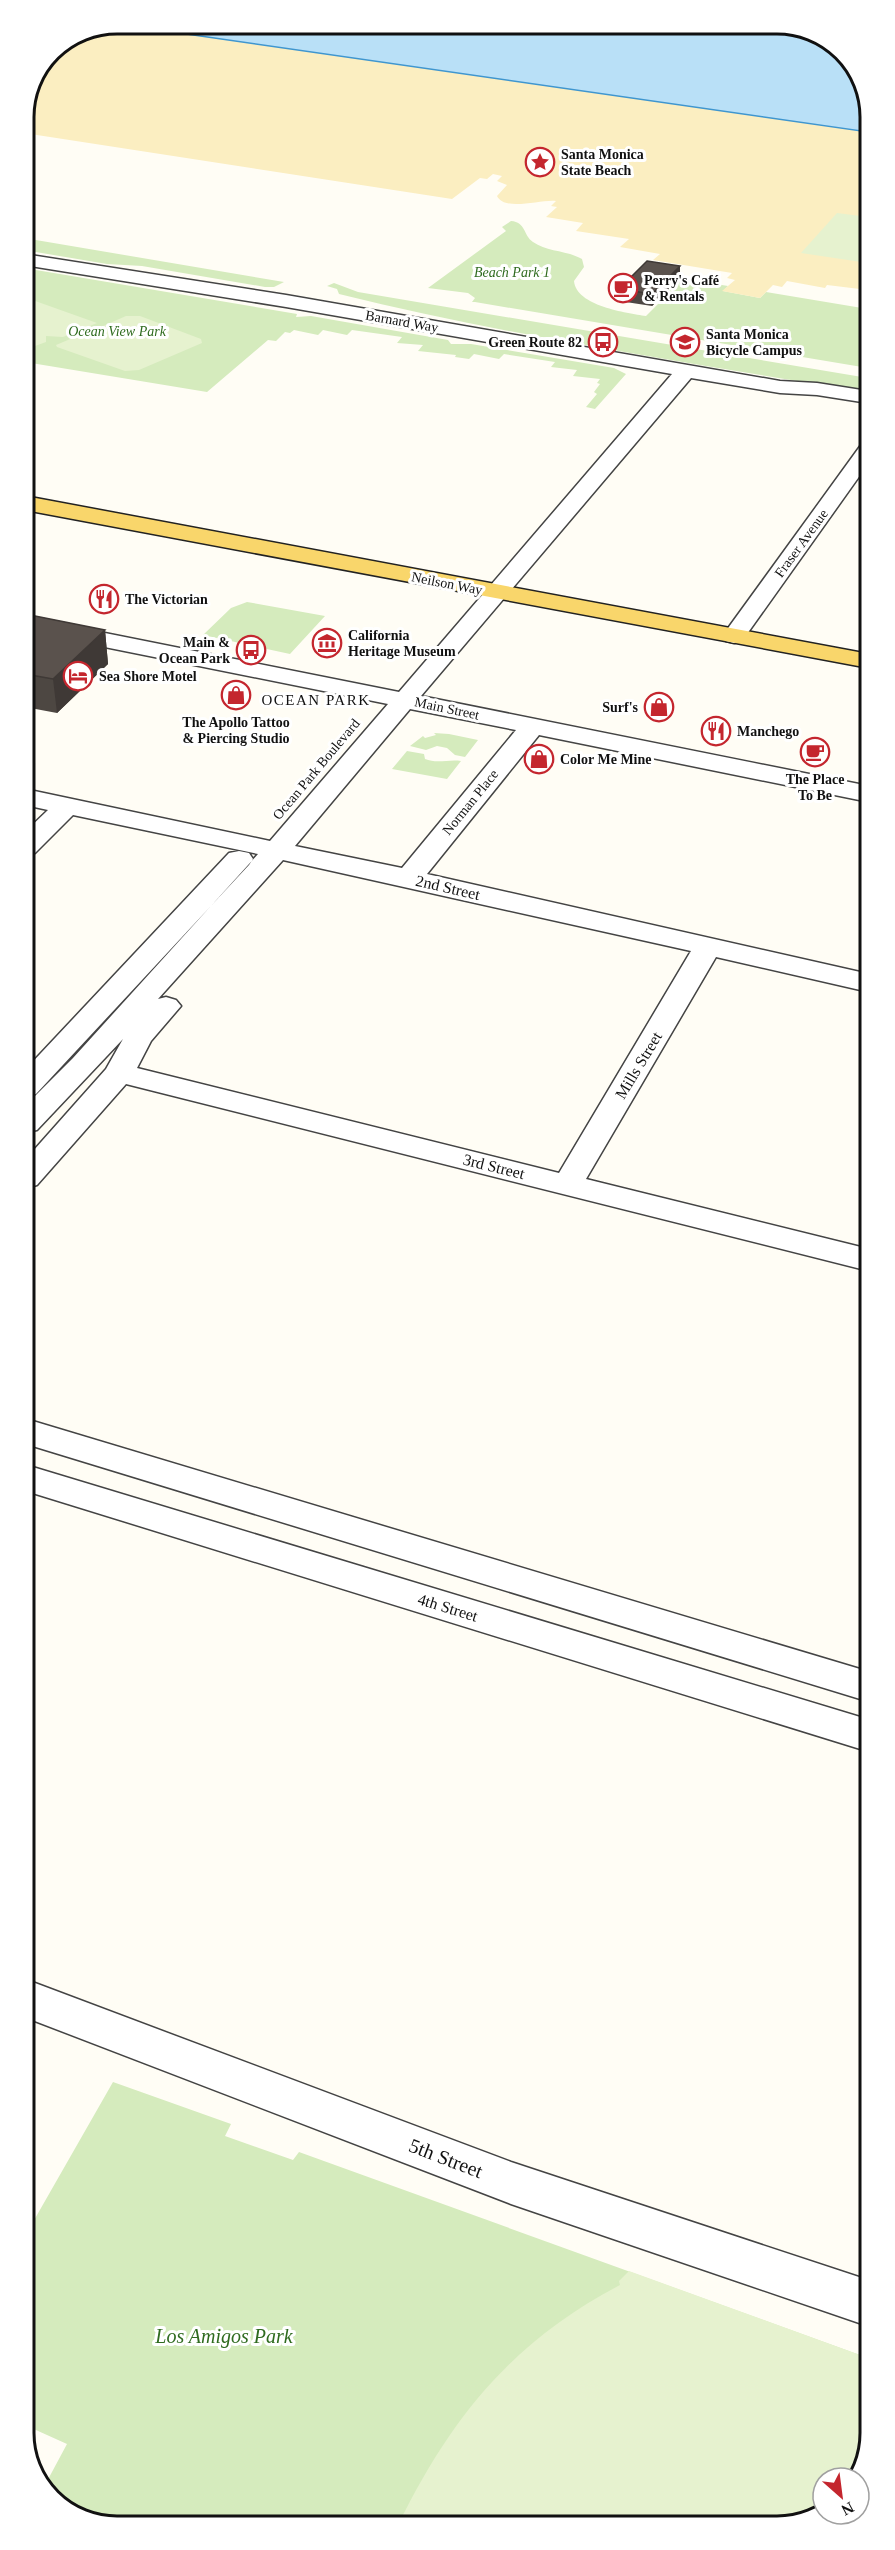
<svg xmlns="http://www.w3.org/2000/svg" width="895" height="2550" viewBox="0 0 895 2550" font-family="Georgia,serif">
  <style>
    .green { fill: #d5ebbd }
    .sand { fill: #fbeec1 }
    .pitch { fill: #e6f2cf }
    .water { fill: #b9e0f7; stroke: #3f96cf; stroke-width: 1.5 }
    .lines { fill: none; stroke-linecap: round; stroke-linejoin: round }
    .minor-casing { stroke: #444; stroke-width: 3 }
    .major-casing { stroke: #222; stroke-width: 3 }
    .minor { fill: #fff; fill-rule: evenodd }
    .major { fill: #f9d66b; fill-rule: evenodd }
    .wall { fill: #4d4742 }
    .shaded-wall { fill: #3f3936 }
    .building { fill: #5a524d; stroke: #3f3936; stroke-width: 1.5 }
    .labels { text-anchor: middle; stroke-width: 6; stroke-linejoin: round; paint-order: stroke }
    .far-poi-label { font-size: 14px; font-weight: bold; fill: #111; stroke: #fff; text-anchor: start }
    .far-park-label { font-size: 14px; font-style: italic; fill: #2f6b1f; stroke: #fff }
    .far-street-label { font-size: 14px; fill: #111; stroke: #fff }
    .far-neighbourhood-label { font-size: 15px; letter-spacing: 1.5px; fill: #111; stroke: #fff }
    .street-label { font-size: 16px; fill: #111; stroke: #fff }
    .near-street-label { font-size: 20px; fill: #111; stroke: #fff }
    .near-park-label { font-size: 20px; font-style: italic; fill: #2f6b1f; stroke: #fff }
    .rim { fill: none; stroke: #111; stroke-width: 3 }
  </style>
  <rect width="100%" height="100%" fill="#fffdf5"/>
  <path class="green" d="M 511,221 C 526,222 523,235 533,242 C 547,252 566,250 582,259 L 584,267 L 574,281 C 576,306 627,313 646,316 L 668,294 L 668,290 L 680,278 L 728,286 L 723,291 L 760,298 L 766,292 L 868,309 L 868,368 L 475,302 L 472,302 L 475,298 L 468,293 L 428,288 L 506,231 L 502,227 Z
    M 24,238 L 284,282 L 274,287 L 265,287 L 142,266 L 107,264 L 24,250 Z
    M 24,268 L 297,314 L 296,317 L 311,316 L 448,340 L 451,344 L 471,344 L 614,368 L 626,374 L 595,409 L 586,407 L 597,394 L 594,392 L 600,384 L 597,383 L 600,379 L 573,376 L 577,370 L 551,367 L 555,362 L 504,354 L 499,359 L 474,354 L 469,359 L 455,357 L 456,355 L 418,351 L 423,345 L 397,343 L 402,337 L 352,330 L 347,335 L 323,330 L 318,335 L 294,330 L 290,333 L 285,332 L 276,341 L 268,340 L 207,392 L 25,362 Z
    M 334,283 L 358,292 L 868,378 L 868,393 C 692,363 514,337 339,294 L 337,289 L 327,286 Z
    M 247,602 L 325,616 L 290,654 L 203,635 L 231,608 Z
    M 434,733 L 449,734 L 478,740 L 465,757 L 455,755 L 447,748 L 437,746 L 426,750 L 410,746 L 423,736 L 425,738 L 436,735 Z
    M 407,751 L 424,754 L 425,759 C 437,764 449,759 461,761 L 447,779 L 392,769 Z
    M 113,2082 L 231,2124 L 225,2136 L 293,2160 L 299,2152 L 871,2359 L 871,2433 L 856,2478 L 823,2478 L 823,2509 L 802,2523 L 111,2526 L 56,2503 L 45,2485 L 67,2444 L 27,2426 L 27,2222 L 33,2222 Z"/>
  <path class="sand" d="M 117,24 L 868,132 L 868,290 L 827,285 L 825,288 L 787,281 L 782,287 L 773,285 L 760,298 L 722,291 L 735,280 L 727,278 L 732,273 L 653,260 L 660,254 L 620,247 L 629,239 L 576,231 L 583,223 L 546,217 L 557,207 L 551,206 L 556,201 C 541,199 505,212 497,196 L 507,185 L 497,181 L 502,176 L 493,174 L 487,179 L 480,178 L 452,199 L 24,133 L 24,111 L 52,51 Z"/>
  <path class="pitch" d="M 837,213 L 868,217 L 868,263 L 801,253 Z
    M 24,297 L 97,323 L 63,337 L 46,336 L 46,342 L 24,350 Z
    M 126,316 L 140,316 L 201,339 L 202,343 L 139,370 L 125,371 L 57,347 L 56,345 L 87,332 L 100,332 L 101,327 Z
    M 629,2271 L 871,2359 L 871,2433 L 856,2478 L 823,2478 L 823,2509 L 802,2523 L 398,2525 C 451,2417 513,2341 620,2285 L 619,2281 Z"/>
  <path class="water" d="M 117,24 L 784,24 L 835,43 L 868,93 L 868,132 Z"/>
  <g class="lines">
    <g class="minor-casing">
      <path id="minor" d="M 24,254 L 286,295 L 780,381 L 817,383 L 868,391 L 868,403 L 817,395 L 780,393 L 691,378 L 421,696 L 869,786 L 869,802 L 539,735 L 427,874 L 869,974 L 869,992 L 716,957 L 586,1179 L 869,1249 L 869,1271 L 126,1084 L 37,1185 L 26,1188 L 26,1159 L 106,1069 L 123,1039 L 37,1130 L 26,1132 L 25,1106 L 73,1058 L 258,854 L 73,815 L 35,853 L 25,855 L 25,832 L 48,810 L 25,805 L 25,789 L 270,841 L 388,704 L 25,631 L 25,617 L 399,692 L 672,374 L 286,307 L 24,265 ZM 410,709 L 516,730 L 402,868 L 295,846 ZM 283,860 L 691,951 L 559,1173 L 137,1068 L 151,1041 L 181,1006 L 176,1000 L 166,997 L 158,999 Z
        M 868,443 L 868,464 L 742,641 L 734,643 L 726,641 L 722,636 L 726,631 L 861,445 Z
        M 239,851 L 249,853 L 253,859 L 249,865 L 36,1094 L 25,1097 L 25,1070 L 229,853 Z
        M 26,1419 L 870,1672 L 870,1702 L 26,1444 Z
        M 26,1465 L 870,1720 L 870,1752 L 26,1491 Z
        M 27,1980 L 511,2162 L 871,2281 L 871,2327 L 511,2204 L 27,2018 Z"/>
    </g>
    <g class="major-casing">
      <path id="major" d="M 25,496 L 869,654 L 869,668 L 25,510 Z"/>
    </g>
    <use href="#minor" class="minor"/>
    <use href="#major" class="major"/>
  </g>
  <path class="wall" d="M 680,278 L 652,306 L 619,301 L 619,289 Z
    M 25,614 L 105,630 L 108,664 L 57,713 L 25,707 Z"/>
  <path class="shaded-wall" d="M 680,266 L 680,278 L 652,306 L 652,294 Z
    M 105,630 L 108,664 L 57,713 L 53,679 Z"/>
  <path class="building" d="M 647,261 L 680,266 L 652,294 L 619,289 Z
    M 25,614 L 105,630 L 53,679 L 25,674 Z"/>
  <defs>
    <g id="sight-ring" transform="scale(1.5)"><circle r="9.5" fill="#fff" stroke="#c4262e" stroke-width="1.5"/><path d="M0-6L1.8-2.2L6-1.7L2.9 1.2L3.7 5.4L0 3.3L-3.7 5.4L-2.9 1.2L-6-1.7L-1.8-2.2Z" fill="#c4262e"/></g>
    <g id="cafe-ring" transform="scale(1.5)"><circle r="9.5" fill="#fff" stroke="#c4262e" stroke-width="1.5"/><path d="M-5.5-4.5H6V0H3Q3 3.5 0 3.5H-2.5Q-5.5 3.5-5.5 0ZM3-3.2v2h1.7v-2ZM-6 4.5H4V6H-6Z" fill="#c4262e"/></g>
    <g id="bus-ring" transform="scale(1.5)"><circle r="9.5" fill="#fff" stroke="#c4262e" stroke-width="1.5"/><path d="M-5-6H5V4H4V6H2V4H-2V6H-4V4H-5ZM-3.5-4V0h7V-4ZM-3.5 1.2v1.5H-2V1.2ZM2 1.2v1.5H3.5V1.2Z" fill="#c4262e"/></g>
    <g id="school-ring" transform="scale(1.5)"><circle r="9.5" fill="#fff" stroke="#c4262e" stroke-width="1.5"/><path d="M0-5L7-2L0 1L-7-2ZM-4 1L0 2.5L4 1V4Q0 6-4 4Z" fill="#c4262e"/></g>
    <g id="restaurant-ring" transform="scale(1.5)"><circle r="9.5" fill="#fff" stroke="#c4262e" stroke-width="1.5"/><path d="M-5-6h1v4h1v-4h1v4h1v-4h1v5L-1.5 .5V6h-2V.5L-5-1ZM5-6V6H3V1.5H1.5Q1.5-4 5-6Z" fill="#c4262e"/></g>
    <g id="museum-ring" transform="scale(1.5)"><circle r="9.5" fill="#fff" stroke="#c4262e" stroke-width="1.5"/><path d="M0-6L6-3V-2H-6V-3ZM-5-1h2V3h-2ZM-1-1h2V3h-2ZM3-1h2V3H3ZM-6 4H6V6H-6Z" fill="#c4262e"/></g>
    <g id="hotel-ring" transform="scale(1.5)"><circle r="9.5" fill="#fff" stroke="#c4262e" stroke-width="1.5"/><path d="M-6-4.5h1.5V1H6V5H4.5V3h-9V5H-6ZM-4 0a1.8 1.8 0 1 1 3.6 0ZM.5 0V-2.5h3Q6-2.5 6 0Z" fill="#c4262e"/></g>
    <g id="shop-ring" transform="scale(1.5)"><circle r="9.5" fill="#fff" stroke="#c4262e" stroke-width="1.5"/><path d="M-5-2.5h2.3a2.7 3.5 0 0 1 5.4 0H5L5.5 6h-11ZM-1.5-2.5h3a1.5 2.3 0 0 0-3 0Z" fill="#c4262e"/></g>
  </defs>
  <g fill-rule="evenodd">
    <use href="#sight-ring" x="540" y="162"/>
    <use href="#cafe-ring" x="623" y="288"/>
    <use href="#bus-ring" x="603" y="342"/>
    <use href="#school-ring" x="685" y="342"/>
    <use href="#restaurant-ring" x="104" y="599"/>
    <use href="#museum-ring" x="327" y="643"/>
    <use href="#bus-ring" x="251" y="650"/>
    <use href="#hotel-ring" x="78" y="676"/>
    <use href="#shop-ring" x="236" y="695"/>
    <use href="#shop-ring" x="659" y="707"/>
    <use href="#restaurant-ring" x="716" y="731"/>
    <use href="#cafe-ring" x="815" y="752"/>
    <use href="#shop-ring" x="539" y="759"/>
  </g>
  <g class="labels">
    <g class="far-poi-label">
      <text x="561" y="159">Santa Monica<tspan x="561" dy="16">State Beach</tspan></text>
      <text x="644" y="285">Perry's Café<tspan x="644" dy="16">&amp; Rentals</tspan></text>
      <text x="706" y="339">Santa Monica<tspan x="706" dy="16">Bicycle Campus</tspan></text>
      <text x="582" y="347" text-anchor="end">Green Route 82</text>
      <text x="125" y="604">The Victorian</text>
      <text x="348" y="640">California<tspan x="348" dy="16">Heritage Museum</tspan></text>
      <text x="230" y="647" text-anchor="end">Main &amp;<tspan x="230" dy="16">Ocean Park</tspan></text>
      <text x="99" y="681">Sea Shore Motel</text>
      <text x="638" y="712" text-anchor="end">Surf's</text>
      <text x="236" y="727" text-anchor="middle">The Apollo Tattoo<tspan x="236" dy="16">&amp; Piercing Studio</tspan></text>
      <text x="737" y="736">Manchego</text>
      <text x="560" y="764">Color Me Mine</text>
      <text x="815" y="784" text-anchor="middle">The Place<tspan x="815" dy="16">To Be</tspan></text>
    </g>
    <g class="far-park-label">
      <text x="512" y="277">Beach Park 1</text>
      <text x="117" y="336">Ocean View Park</text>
    </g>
    <g class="far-street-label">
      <text transform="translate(402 321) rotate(10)" y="5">Barnard Way</text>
      <text transform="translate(801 543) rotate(-54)" y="5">Fraser Avenue</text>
      <text transform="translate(447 583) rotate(11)" y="5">Neilson Way</text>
      <text transform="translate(447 708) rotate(12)" y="5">Main Street</text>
      <text transform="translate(316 769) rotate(-50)" y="5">Ocean Park Boulevard</text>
      <text transform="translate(470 802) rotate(-51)" y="5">Norman Place</text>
    </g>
    <g class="far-neighbourhood-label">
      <text x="316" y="705">OCEAN PARK</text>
    </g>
    <g class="street-label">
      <text transform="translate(448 887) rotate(13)" y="6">2nd Street</text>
      <text transform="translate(638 1065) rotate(-59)" y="6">Mills Street</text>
      <text transform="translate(494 1166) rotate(14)" y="6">3rd Street</text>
      <text transform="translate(448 1607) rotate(17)" y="6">4th Street</text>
    </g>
    <g class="near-street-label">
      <text transform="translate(446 2158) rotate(21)" y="7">5th Street</text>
    </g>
    <g class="near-park-label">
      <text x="224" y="2343">Los Amigos Park</text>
    </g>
  </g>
  <path d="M0 0H895V2550H0ZM117 34H777A83 83 0 0 1 860 117V2433A83 83 0 0 1 777 2516H117A83 83 0 0 1 34 2433V117A83 83 0 0 1 117 34Z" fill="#fff" fill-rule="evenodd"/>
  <path class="rim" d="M117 34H777A83 83 0 0 1 860 117V2433A83 83 0 0 1 777 2516H117A83 83 0 0 1 34 2433V117A83 83 0 0 1 117 34Z"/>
  <g transform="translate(841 2496) rotate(152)"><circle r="28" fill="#ffffff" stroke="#a0a0a0" stroke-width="1.5"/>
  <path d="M0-4.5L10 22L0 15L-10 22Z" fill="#c4262e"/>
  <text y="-9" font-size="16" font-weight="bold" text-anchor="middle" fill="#111111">N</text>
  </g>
</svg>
